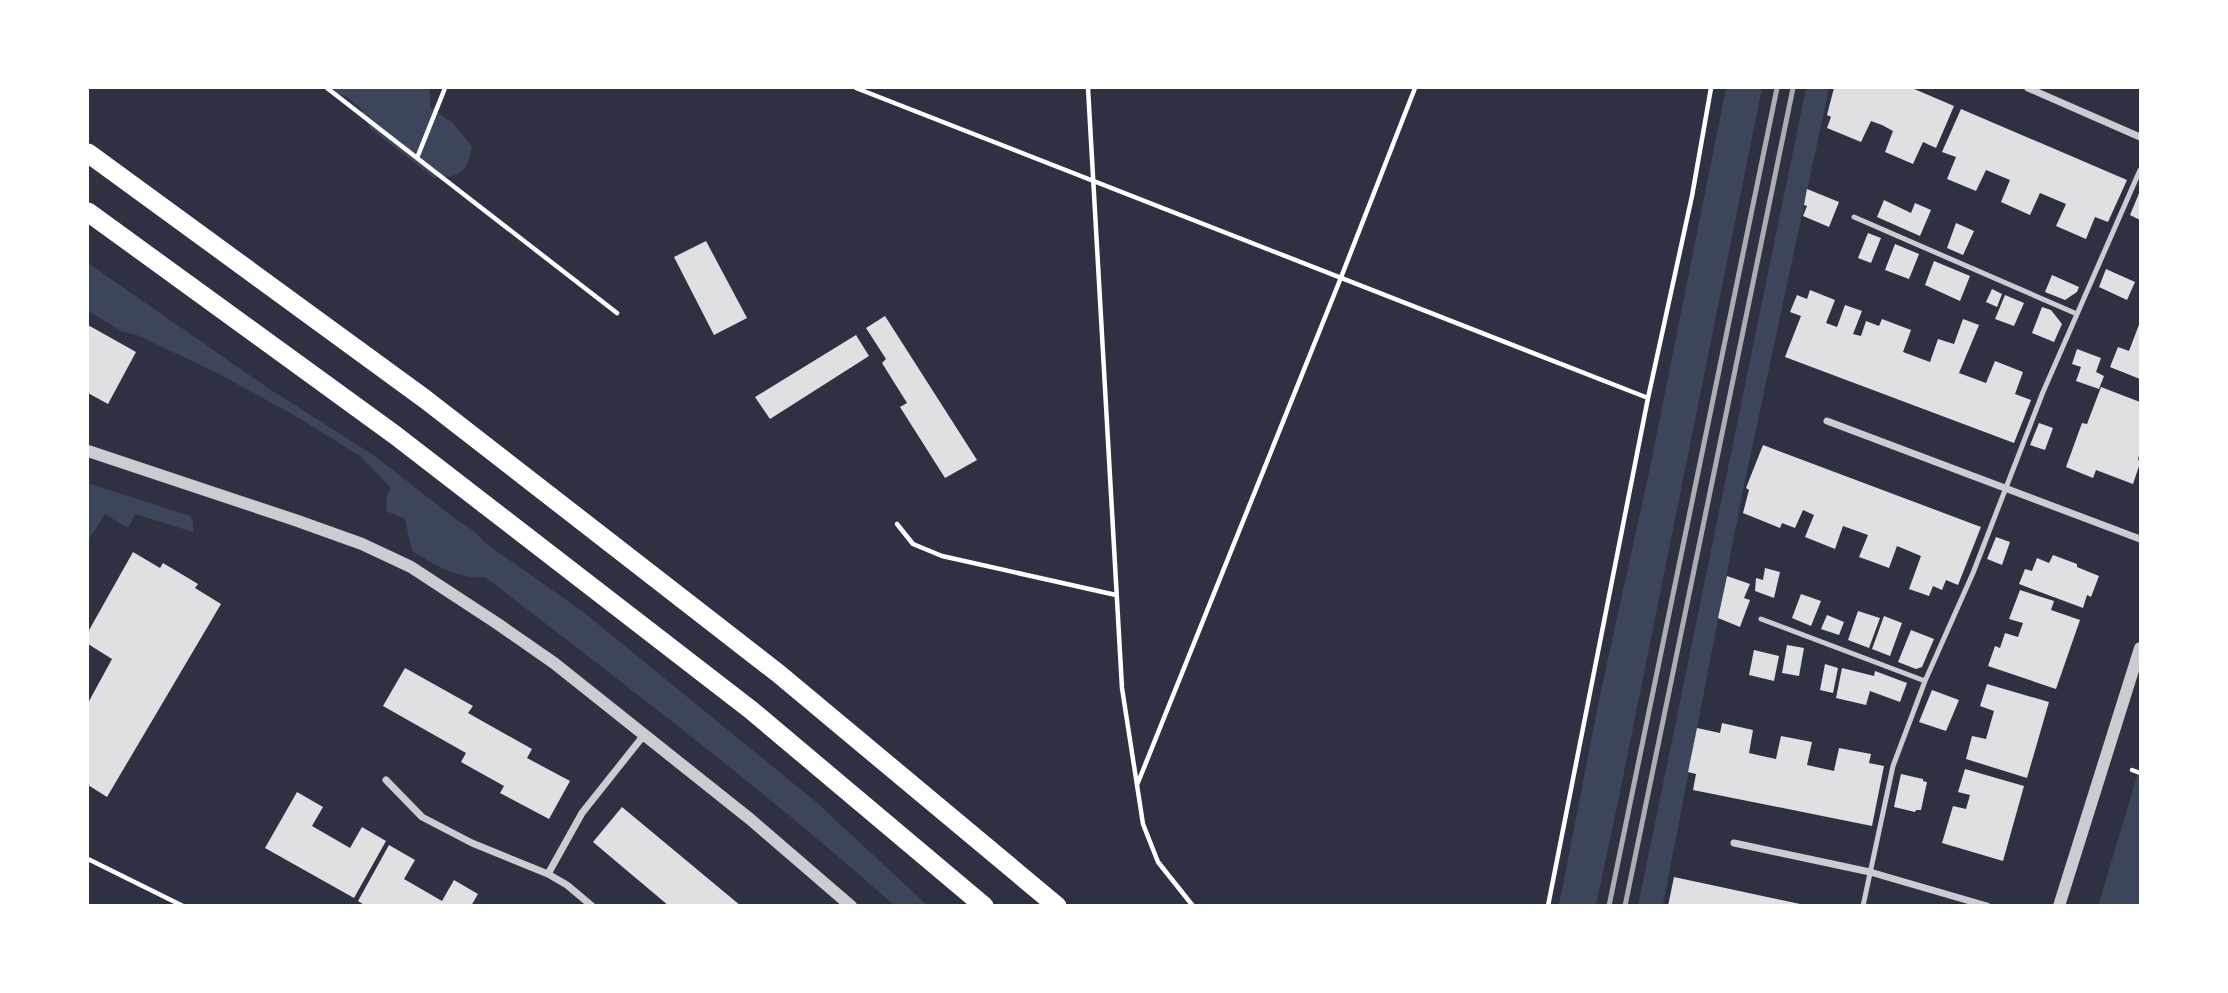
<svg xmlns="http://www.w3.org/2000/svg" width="2228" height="993" viewBox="0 0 2228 993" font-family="Barlow,sans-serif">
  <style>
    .green { fill: #3c4559 }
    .building { fill: #e0e0e3 }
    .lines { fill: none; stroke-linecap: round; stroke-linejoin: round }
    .path { stroke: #fff; stroke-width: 4.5 }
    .service { stroke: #caccd0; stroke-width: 5 }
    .minor { stroke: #caccd0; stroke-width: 7 }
    .tertiary { stroke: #caccd0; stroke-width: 12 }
    .trunk { stroke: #fff; stroke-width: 19 }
    .rail { stroke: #abadb3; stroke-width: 5 }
  </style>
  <rect width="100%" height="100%" fill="#2d3142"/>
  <path class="green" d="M 322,88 L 430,88 L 430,107 L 453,123 L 472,147 C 467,174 459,177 434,178 L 370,128 L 360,108 L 347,97 Z
    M 1726,88 L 1762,88 L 1618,802 L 1596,905 L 1559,905 L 1600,695 L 1648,477 Z
    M 1806,88 L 1829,88 L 1742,495 L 1663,905 L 1638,906 Z
    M 88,263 L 268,388 L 375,456 L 458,521 L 474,531 L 485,543 L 582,611 L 815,801 L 927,905 L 894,905 C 763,789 624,684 485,577 C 459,580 434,564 412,551 L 405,519 L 386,511 L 387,495 L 391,488 L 360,456 L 294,415 L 215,372 L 137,335 L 123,332 L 88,311 Z
    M 88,483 L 190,516 L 193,521 L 193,532 L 135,514 L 128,528 L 105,514 L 88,541 Z
    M 2140,766 L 2140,905 L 2098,906 Z"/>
  <path class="building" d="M 1834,88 L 1912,88 L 1954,106 L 1936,148 L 1923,142 L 1913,164 L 1885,152 L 1893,131 L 1882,125 L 1871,121 L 1861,142 L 1827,128 L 1831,117 L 1827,115 Z
    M 1961,109 L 2127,180 L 2108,222 L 2095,217 L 2086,239 L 2056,226 L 2066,204 L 2040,193 L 2030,215 L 2001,202 L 2010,180 L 1986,170 L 1976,191 L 1947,179 L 1956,157 L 1942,152 Z
    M 1807,189 L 1839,202 L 1829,227 L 1803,216 L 1807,206 L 1804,205 Z
    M 2140,191 L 2140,220 L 2130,215 Z
    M 1884,200 L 1911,213 L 1915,203 L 1931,210 L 1920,236 L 1877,217 Z
    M 1956,223 L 1974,231 L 1963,255 L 1947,248 Z
    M 1868,233 L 1881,238 L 1871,263 L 1858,258 Z
    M 706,241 L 747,318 L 714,335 L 674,257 Z
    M 1895,244 L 1919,254 L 1909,279 L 1885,270 Z
    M 1934,261 L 1970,276 L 1960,301 L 1925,285 Z
    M 2106,269 L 2135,282 L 2127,300 L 2099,287 Z
    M 2052,275 L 2079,287 L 2077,292 L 2065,300 L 2045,292 Z
    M 1992,289 L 2002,294 L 1997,307 L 1986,302 Z
    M 1810,290 L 1835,300 L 1826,323 L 1837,327 L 1845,305 L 1862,311 L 1853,334 L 1861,336 L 1866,321 L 1879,326 L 1882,319 L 1911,330 L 1903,352 L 1930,362 L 1938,339 L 1954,344 L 1963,319 L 1979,325 L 1959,373 L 1986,383 L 1995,361 L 2023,372 L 2015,394 L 2031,400 L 2014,443 L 1785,357 L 1801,316 L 1790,312 L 1797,295 L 1807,299 Z
    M 2005,295 L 2024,303 L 2014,326 L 1995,319 Z
    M 2042,307 L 2051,310 L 2062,324 L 2054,342 L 2032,333 Z
    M 885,316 L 977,460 L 945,478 L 900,407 L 907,403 L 882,363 L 886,359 L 866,328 Z
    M 2140,322 L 2140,379 L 2110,367 L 2118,347 L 2129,351 Z
    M 88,325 L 136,352 L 108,404 L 88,393 Z
    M 856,335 L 869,356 L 770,419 L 755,397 Z
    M 2077,349 L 2101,358 L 2096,372 L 2104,376 L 2099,389 L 2076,381 L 2081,367 L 2072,364 Z
    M 2101,387 L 2140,402 L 2140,452 L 2138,459 L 2140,463 L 2133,484 L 2096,470 L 2093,478 L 2066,467 L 2082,423 L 2087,424 Z
    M 2039,423 L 2053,428 L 2045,450 L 2030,445 Z
    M 1763,445 L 1981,527 L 1958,585 L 1946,580 L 1942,590 L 1933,586 L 1929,596 L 1909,589 L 1921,556 L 1897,546 L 1889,568 L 1873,562 L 1859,557 L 1868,535 L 1843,526 L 1835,549 L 1805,537 L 1814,515 L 1803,510 L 1795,528 L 1782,523 L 1780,528 L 1743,513 L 1749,490 L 1746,488 Z
    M 1996,537 L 2010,542 L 2002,565 L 1987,559 Z
    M 133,552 L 160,568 L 163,563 L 198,584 L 195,588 L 221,604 L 107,797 L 88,785 L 88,703 L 112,659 L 88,644 L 88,632 Z
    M 2053,555 L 2077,564 L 2077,567 L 2099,576 L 2091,597 L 2087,595 L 2083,608 L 2019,584 L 2025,569 L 2032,571 L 2037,558 L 2049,563 Z
    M 1765,568 L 1780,572 L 1774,598 L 1755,591 L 1756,578 L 1763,580 Z
    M 1727,576 L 1750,584 L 1744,598 L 1750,600 L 1740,627 L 1718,618 Z
    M 2020,590 L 2054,601 L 2051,610 L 2080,620 L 2056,689 L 1988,666 L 1995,646 L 2000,648 L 2005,633 L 2018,637 L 2023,623 L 2009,619 Z
    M 1801,594 L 1821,601 L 1811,626 L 1792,618 Z
    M 1858,611 L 1880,618 L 1869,648 L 1848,640 Z
    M 1827,615 L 1844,622 L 1839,635 L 1821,629 Z
    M 1884,616 L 1902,623 L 1890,656 L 1872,649 Z
    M 1911,630 L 1934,639 L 1922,667 L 1916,669 L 1898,662 Z
    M 1787,645 L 1804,648 L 1799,676 L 1782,673 Z
    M 1754,650 L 1779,656 L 1774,681 L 1749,675 Z
    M 1825,664 L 1838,668 L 1833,693 L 1820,690 Z
    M 405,668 L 473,706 L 468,713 L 532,749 L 527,758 L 570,781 L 549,819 L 500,793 L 504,786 L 461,762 L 466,753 L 383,706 Z
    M 1842,668 L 1874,676 L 1875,671 L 1907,683 L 1900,702 L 1870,691 L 1866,705 L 1836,698 Z
    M 1987,684 L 2049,702 L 2027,778 L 1966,759 L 1972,736 L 1986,739 L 1994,711 L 1980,706 Z
    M 1932,690 L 1959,700 L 1946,731 L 1919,722 Z
    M 1722,723 L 1753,730 L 1749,753 L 1762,756 L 1776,759 L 1781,736 L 1812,742 L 1807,765 L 1834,771 L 1839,748 L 1871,754 L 1869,763 L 1884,766 L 1872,826 L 1693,790 L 1696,774 L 1688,772 L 1697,728 L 1720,733 Z
    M 1965,769 L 2024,786 L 2003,861 L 1942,843 L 1953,806 L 1966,809 L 1970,795 L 1958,792 Z
    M 1901,774 L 1923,779 L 1923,781 L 1927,782 L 1921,810 L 1916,810 L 1915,812 L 1894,807 Z
    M 297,792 L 323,807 L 312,826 L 350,848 L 362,827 L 386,841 L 354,898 L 265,848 Z
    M 622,807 L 741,906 L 669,906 L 593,842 Z
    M 389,845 L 415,860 L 404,879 L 442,901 L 454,880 L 478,894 L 471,906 L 366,906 L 358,901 Z
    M 1674,877 L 1800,904 L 1800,906 L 1668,906 Z"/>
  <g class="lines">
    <path class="path" d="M 327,88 L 417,158
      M 445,88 L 417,158 L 617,313
      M 856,88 C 1120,190 1383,296 1648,398
      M 1088,88 L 1122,688 L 1143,824 L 1158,862 L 1193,906
      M 897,524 L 913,544 L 942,556 L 1116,595
      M 2132,770 L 2140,773
      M 1137,785 L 1340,280 L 1415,88
      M 88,859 L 183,906
      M 1548,906 L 1648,398 L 1692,196 L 1711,88"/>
    <path class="service" d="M 1854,217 L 2077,314
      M 1761,619 L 1925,681
      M 1863,906 L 1893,766 L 1925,681 L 1973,573 L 2043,392 L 2140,170"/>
    <path class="minor" d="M 2028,88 L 2140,137
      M 1827,421 L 2140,539
      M 386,780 L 422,817 L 472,843 L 548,874 L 567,885 L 592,906
      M 1734,843 L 1870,872 L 1987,906
      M 548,874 L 582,813 L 644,735"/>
    <path class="tertiary" d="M 88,451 L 295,520 L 362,544 L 411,567 L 498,624 L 554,663 L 750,819 L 851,906
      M 2059,906 L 2140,648"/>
    <path class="trunk" d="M 88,153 L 425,399 L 779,674 L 1057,906
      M 88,212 L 395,435 L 751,710 L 984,906"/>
    <path class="rail" d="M 1609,906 L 1777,88
      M 1625,906 L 1793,88"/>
  </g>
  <rect width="2228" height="993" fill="none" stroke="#ffffff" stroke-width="178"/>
</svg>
